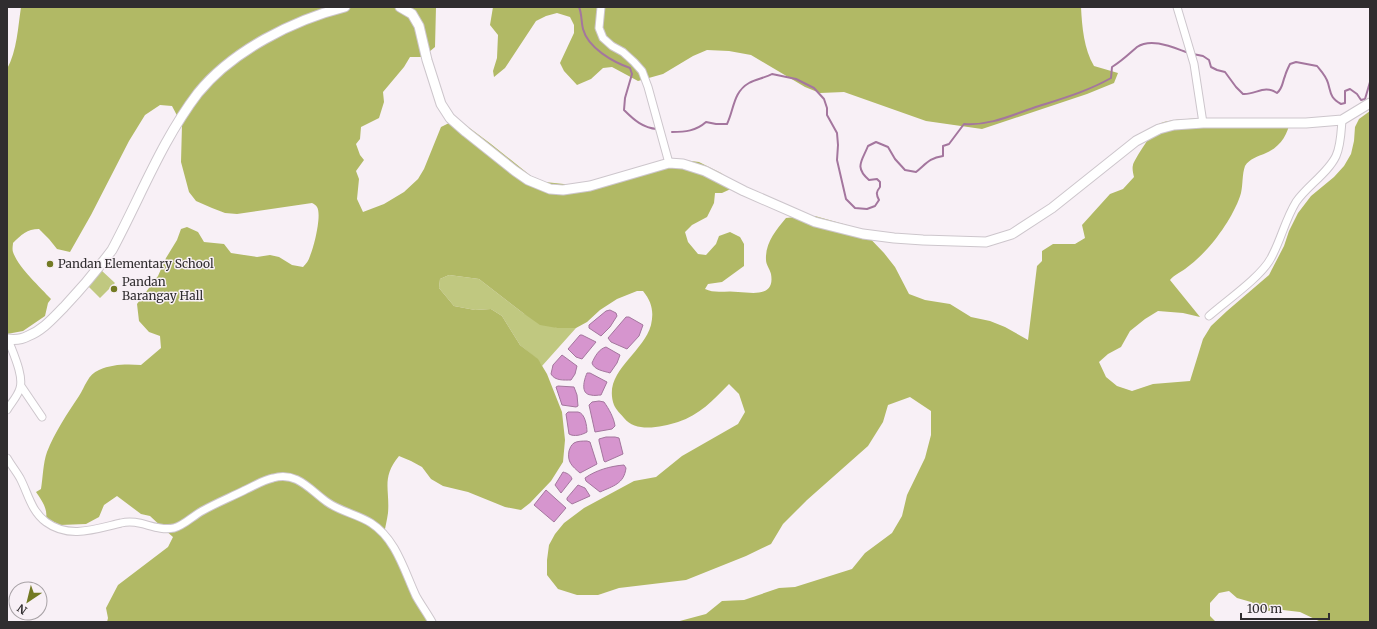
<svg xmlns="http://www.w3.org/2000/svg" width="1377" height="629" viewBox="0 0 1377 629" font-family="Merriweather,serif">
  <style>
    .green { fill: #c0c880 }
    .forest { fill: #b1b965 }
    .water { fill: #d695ce; stroke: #a4769e }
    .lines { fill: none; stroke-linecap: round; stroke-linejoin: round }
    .stream { stroke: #a4769e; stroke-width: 2 }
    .minor-casing { stroke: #cdc6cc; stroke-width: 9 }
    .tertiary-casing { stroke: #cdc6cc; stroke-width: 11 }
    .minor { stroke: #fff; stroke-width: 7 }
    .tertiary { stroke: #fff; stroke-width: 9 }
    .poi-dot { fill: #737a24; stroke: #f8f0f6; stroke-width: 1.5 }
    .labels { text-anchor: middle; stroke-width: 3; stroke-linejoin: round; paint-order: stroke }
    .poi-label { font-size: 12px; fill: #302d2f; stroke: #f8f0f6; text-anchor: start }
  </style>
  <rect width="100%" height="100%" fill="#f8f0f6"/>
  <path class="green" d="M 101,270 L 115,283 L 100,298 L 87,285 Z
    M 449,275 L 479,279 L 523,313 L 557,328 L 576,328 L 542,366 L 537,359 L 520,345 L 502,316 L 491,309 L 475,310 L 454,306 L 439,288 L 440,279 Z"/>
  <path class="forest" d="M 21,7 L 436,7 L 435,47 L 423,57 L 410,57 L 404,67 L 383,92 L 384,102 L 379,118 L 361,127 L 360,139 L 356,144 L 360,155 L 364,160 L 356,171 L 359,179 L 357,199 L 363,212 L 384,204 L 404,192 L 418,179 L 424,169 L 441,127 L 451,122 L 459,120 L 491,144 L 531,176 L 545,182 L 573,185 L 589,184 L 676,159 L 699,162 L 721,173 L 735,183 L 735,187 L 722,193 L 715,193 L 714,203 L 707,217 L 692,225 L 685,232 L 688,242 L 698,254 L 706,255 L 716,244 L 719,236 L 730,232 L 740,237 L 744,244 L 744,266 L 722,282 L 708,284 L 705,289 C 715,294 727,290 738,292 C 754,293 775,297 771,274 C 770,269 766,265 766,260 C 765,243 776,230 786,218 L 805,216 L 815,216 L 861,229 L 884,253 L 895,267 L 909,294 L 925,300 L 950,304 L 971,317 L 990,321 L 1005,327 L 1028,340 L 1037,266 L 1042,261 L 1042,251 L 1053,244 L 1075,244 L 1085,238 L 1082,225 L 1110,194 L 1123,189 L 1134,177 C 1133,173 1132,168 1133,165 C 1133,161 1157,126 1159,124 C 1176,114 1266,120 1290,120 C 1288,135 1280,147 1266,153 C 1259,156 1249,159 1245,166 C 1242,174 1243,185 1241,193 C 1236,211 1220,235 1208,248 C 1201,256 1193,263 1185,269 C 1179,273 1174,275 1170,280 L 1200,317 L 1183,313 L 1158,311 L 1145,319 L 1130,331 L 1121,347 L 1108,354 L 1099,362 L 1106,377 L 1117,386 L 1132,391 L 1153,384 L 1190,381 L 1203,339 L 1211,326 L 1227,311 L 1269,275 L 1284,246 L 1289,231 L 1298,213 L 1311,196 L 1334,177 L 1344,166 L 1351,154 L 1354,141 L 1355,127 L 1359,119 L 1370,111 L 1370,622 L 1321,622 L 1300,612 L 1283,610 L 1266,611 L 1251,602 L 1237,598 L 1229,591 L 1219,593 L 1210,603 L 1210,616 L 1216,622 L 676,622 L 706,614 L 722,601 L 744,600 L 779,588 L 795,587 L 852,569 L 865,553 L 892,533 L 902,516 L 907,495 L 925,458 L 931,435 L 931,411 L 910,397 L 888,405 L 883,422 L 868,446 L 807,500 L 783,524 L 771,544 L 746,556 L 686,580 L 619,588 L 598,595 L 577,595 L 558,589 L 547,575 L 547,560 L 549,545 L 555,534 L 564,523 L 584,508 L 634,481 L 656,477 L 682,456 L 738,424 L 745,412 L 739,394 L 729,384 C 713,400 700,415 678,422 C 661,427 636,433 624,418 C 621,414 616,410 614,405 C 602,372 643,354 651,325 C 654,312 652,302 643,291 L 637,291 L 617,299 L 600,310 L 587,322 L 576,328 L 557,328 L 540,325 L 523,313 L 479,279 L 449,275 L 440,279 L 439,288 L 454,306 L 475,310 L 491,309 L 502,316 L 520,345 L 538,359 L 547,374 L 562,412 L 565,440 L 563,462 L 551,481 L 530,503 L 521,510 L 505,507 L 468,492 L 443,486 L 431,479 L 422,467 L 411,461 L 399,456 C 381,478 390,489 388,513 C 387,520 385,528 384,535 L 391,545 L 408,587 L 429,622 L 107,622 L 108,618 L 106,608 L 118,585 L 168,547 L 173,537 L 165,530 L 150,516 L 141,514 L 117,496 L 104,505 L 99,517 L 86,524 L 60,525 L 46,518 C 48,509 41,499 36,492 L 41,489 C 43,477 43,463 47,452 C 55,432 67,414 79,396 C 85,387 88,374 99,370 C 112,364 127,364 141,365 L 161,348 L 160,336 L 149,332 L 139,321 L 137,304 L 158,276 L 166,258 L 177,240 L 181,229 L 187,227 L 198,232 L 204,242 L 224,244 L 231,253 L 257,257 L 270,255 L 279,257 L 292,265 L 303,267 C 306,264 309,260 310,256 C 314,247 322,215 317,207 C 316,205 314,204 312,203 L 237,214 L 225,213 L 212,208 L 196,201 L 189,192 L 181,162 L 182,125 L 172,106 L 160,105 L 145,115 L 129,141 L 91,215 L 70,252 L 57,249 L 49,239 L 39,229 C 27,229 21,235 13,243 C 13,245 12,249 13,252 C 18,267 40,287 51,299 L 48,303 L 45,316 L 23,331 L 7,334 L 7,69 C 17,51 18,27 21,7 Z
    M 493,7 L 1081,7 C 1082,27 1084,49 1094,66 L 1118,73 L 1114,83 L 1087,94 L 982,129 L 926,121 L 844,92 L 820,93 L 805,87 L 751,55 L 729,51 L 707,50 L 693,56 L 663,74 L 638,81 L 612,67 L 603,68 L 591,79 L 577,85 L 564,71 L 560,63 L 574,33 L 574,25 L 570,17 L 557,13 L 546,16 L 536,21 L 505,68 L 494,77 L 493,71 L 497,58 L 498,35 L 490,25 Z"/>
  <path class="water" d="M 610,310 L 616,313 L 617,316 L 610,327 L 601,336 L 589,328 L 589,325 L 606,311 Z
    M 626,317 L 629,317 L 643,325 L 639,336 L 627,349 L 611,342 L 608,338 Z
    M 580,335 L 582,335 L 596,342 L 582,359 L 576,357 L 568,349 Z
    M 606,347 L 620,355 L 617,363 L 610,373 C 604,371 594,370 592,363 C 595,356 599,349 606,347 Z
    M 562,355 L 577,366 L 575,374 L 571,380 C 564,380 555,381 551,374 L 553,365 Z
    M 587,373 L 590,373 L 607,382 L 601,395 C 598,395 594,396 591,395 C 580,394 584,380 587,373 Z
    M 558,386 L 574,387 L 577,395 L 578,406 L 576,407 L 562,405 L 556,387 Z
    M 599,401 L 604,402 C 609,409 614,418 615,426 L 612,429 L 595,432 L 589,405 L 592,402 Z
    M 568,412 C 571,412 575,412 578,412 C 585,413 587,426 587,432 C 582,435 574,437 569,434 L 566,414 Z
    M 606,437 L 615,437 L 619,438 L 623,454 L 605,462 L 604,461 L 599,441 L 599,439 Z
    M 587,441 L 590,442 L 597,464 L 580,473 C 572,466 567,462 569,451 C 570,448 571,445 574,443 C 577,441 583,441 587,441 Z
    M 624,465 L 626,468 C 624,484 613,486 600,492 L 586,481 L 585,478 C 596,470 611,466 624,465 Z
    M 563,472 C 567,473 571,475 572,479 L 561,493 L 555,485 Z
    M 578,485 L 585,488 L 590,496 L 572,504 L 567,500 L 567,498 Z
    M 546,490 L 566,508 L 554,522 L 534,505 Z"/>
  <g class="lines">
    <path class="stream" d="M 579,7 C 582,14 581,21 583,29 C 588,48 613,62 630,68 L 632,74 L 625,98 L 624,110 C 634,120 643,128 657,129
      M 1193,54 L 1203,56 L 1209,60 L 1211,67 L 1217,70 L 1225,72 L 1236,87 L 1243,94 C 1256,95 1264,84 1277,93 C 1283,88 1282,83 1285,76 C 1286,72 1288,68 1290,64 L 1296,62 L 1317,66 C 1321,71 1326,76 1328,83 C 1331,93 1330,98 1341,104 L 1345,103 L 1345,91 L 1350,89 L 1357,94 L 1361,100 L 1365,99 L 1370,82
      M 672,132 C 685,132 696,131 706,122 L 716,124 L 727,124 C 734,110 733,92 749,83 C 756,79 765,78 772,74 L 796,79 L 814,88 L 824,99 L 827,108 L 827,115 L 837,133 L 838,145 L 837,160 L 846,199 L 855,208 L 867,209 L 875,206 L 879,200 C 876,194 876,192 880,187 L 880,182 L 877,179 L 869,180 C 854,167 862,161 868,146 L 876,142 L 888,147 L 895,159 L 905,170 L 916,172 C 926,164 929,158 943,156 L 943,146 L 949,144 L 964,124 C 991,126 1014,114 1039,106 C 1064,98 1088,91 1111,78 L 1112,67 C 1122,61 1129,54 1137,47 C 1152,37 1174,48 1189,53"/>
    <g class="minor-casing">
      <path id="minor" d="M 601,7 L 599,28 L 603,38 L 612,46 L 623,52 L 634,62 L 642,71 L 648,87 L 669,163
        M 1177,7 L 1194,64 L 1203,123
        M 1209,316 C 1226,301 1261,277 1271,258 C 1281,240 1285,220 1296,202 C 1307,186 1328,173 1336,156 C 1341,145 1341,132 1342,120
        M 21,386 L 42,417
        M 7,410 C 11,403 18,396 20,388 C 24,375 12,351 8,339
        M 7,458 C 11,465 16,471 20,478 C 28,493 31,511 46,522 C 69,539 95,529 121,523 C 140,518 155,532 174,528 C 183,526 193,516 202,511 C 216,503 231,497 245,490 C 254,486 263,480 273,478 C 297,471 310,490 327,502 C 341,512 357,514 371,523 C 396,539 404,570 416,596 C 421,605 427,613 432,622"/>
    </g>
    <g class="tertiary-casing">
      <path id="tertiary" d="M 400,7 L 412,14 L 419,26 L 427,60 L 441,104 L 450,118 L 466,132 L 515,171 L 528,180 L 550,189 L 563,190 L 590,186 L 669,163 L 683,164 L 705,171 L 744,191 L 815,222 L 863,234 L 894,238 L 923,240 L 986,242 L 1012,234 L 1052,208 L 1136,141 L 1159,129 L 1174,125 L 1203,123 L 1306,123 L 1342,120 L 1370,103
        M 7,339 C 14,340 21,340 28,336 C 43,330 53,318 64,307 C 81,289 97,270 112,250 C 140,198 162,140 198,93 C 232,51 293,20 345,7"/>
    </g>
    <use href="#minor" class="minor"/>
    <use href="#tertiary" class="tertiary"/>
  </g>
  <g class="poi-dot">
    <circle cx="50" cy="264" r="4"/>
    <circle cx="114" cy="289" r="4"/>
  </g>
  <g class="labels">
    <g class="poi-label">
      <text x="58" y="268">Pandan Elementary School</text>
      <text x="122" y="286">Pandan<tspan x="122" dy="14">Barangay Hall</tspan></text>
    </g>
  </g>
  <rect width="1377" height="629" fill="none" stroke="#302d2f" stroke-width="16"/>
  <g transform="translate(28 601) rotate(215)"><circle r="19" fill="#f8f0f6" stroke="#a8a2a6"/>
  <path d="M0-3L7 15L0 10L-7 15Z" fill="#737a24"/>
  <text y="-6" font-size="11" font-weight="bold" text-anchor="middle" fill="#302d2f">N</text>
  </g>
  <path d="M1241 613v6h88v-6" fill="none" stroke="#302d2f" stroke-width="2"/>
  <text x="1247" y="613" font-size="12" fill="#302d2f" stroke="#f8f0f6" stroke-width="3" paint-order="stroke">100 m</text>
</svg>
